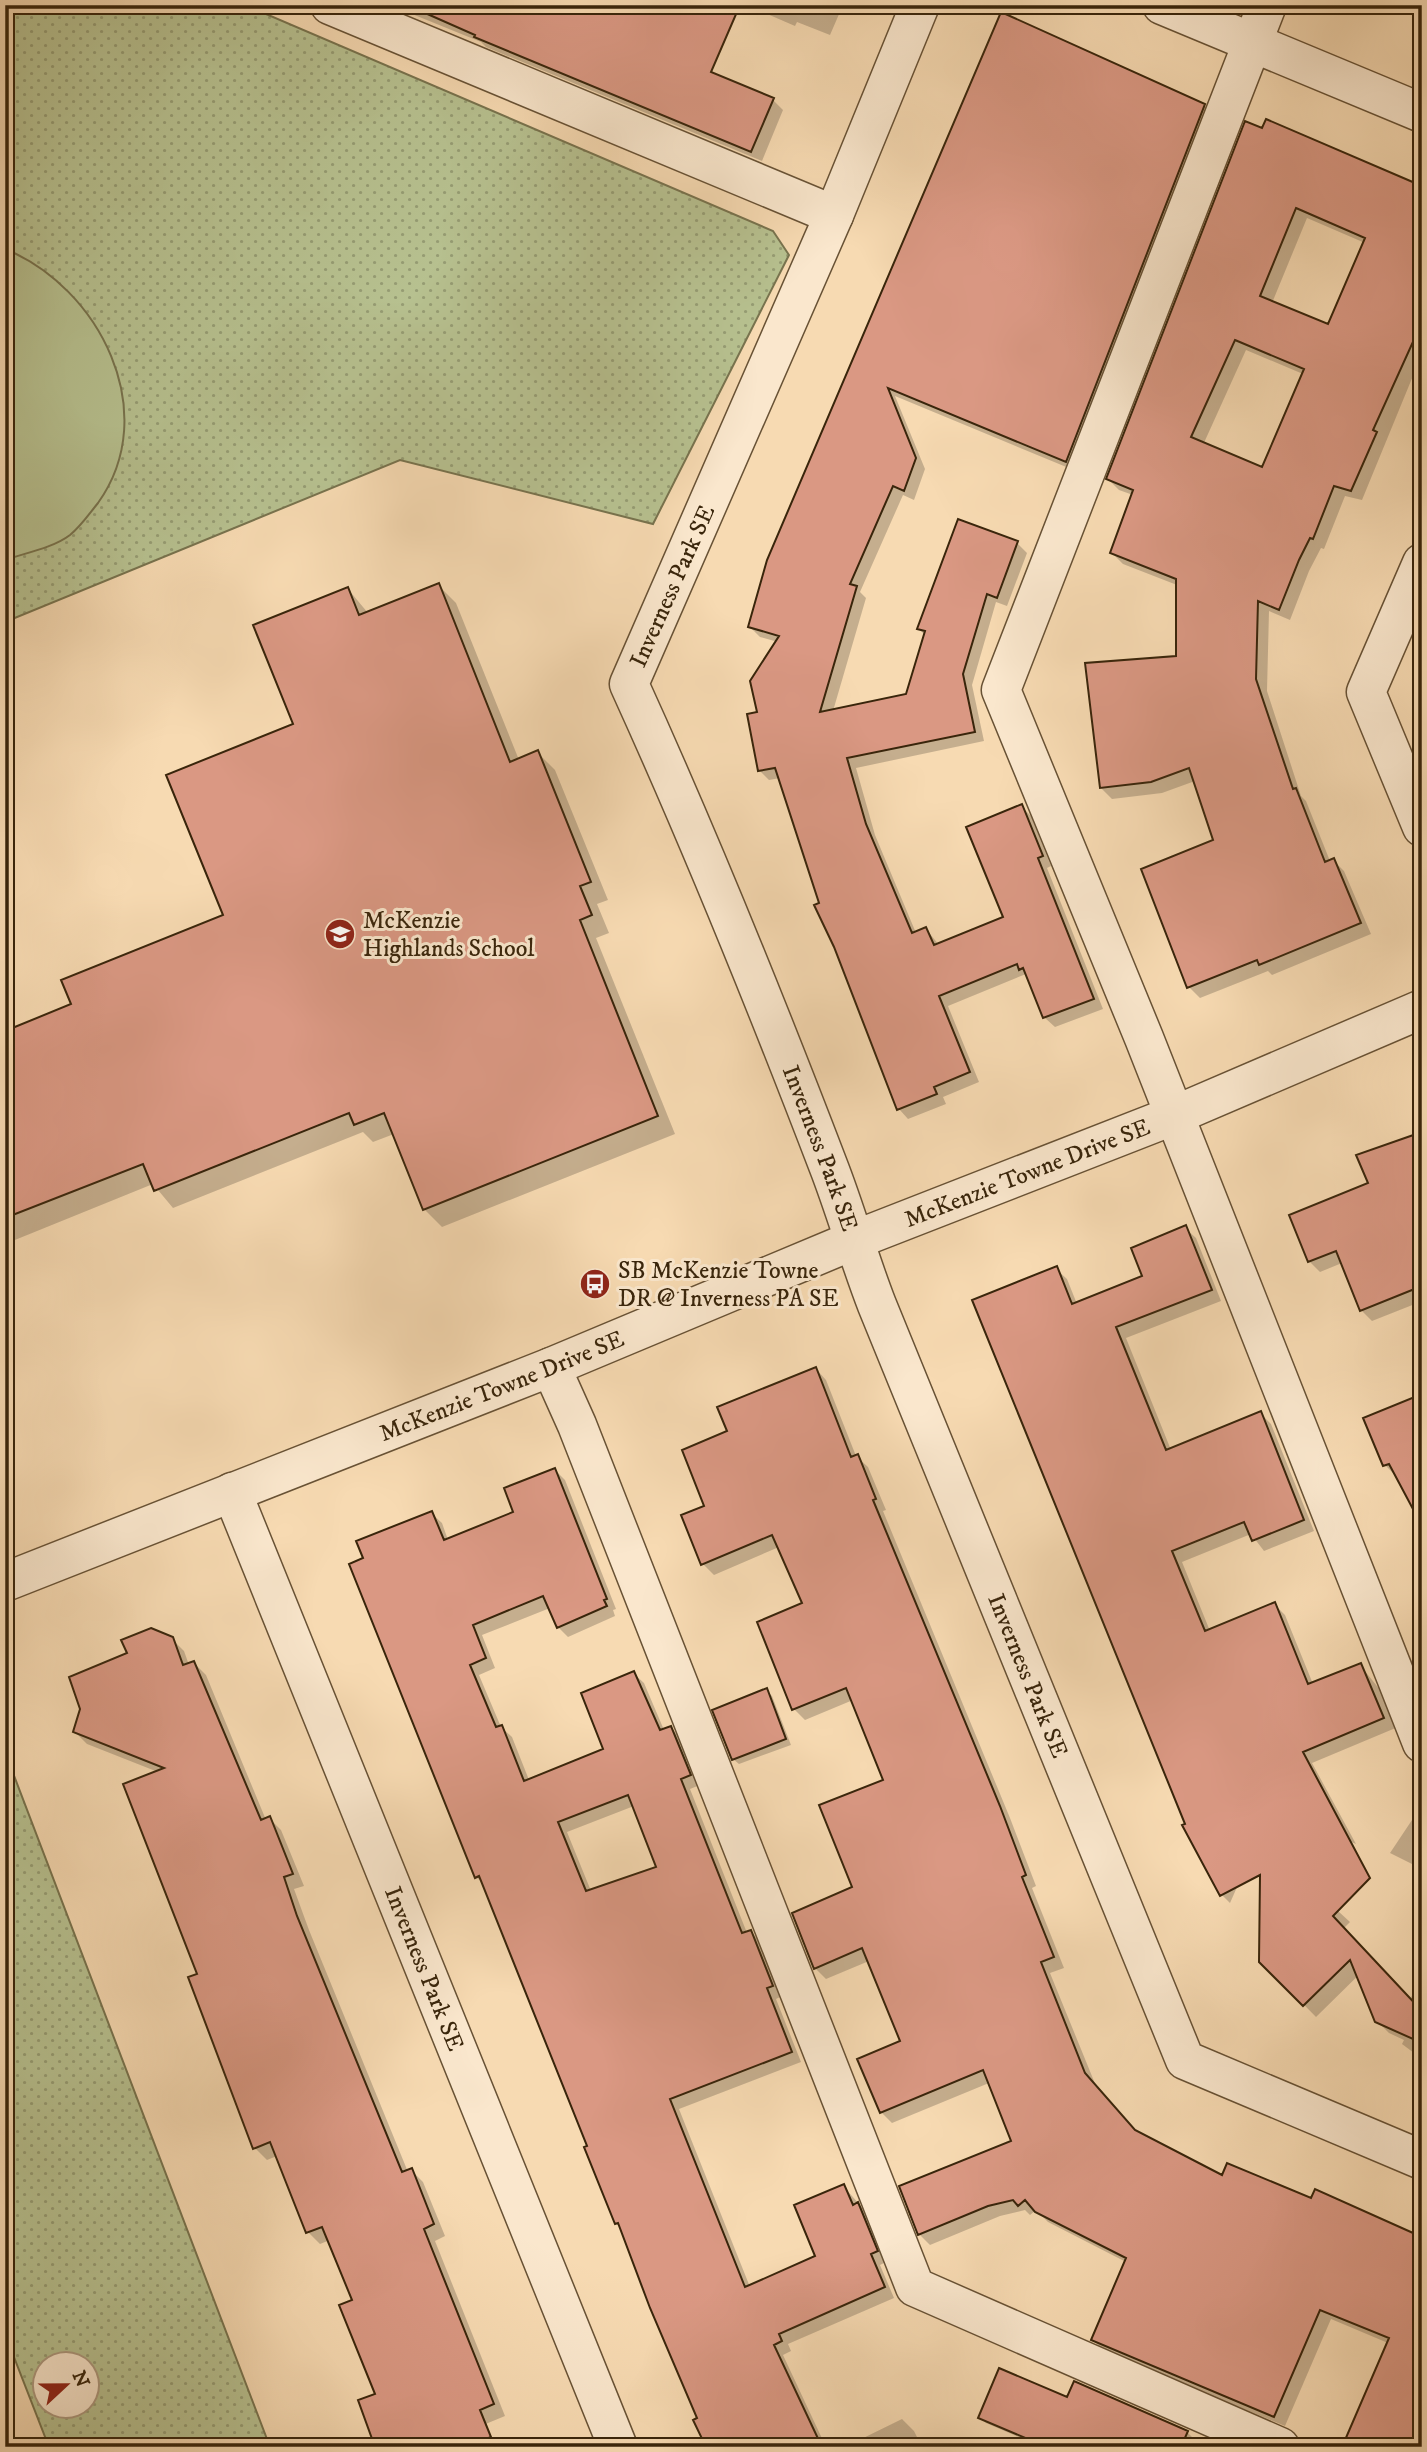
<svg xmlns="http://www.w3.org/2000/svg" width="1427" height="2452" viewBox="0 0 1427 2452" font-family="'IM FELL DW Pica',serif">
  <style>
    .grass { fill: url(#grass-dots); stroke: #78734e; stroke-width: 2; fill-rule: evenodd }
    .garden { fill: #b7c190; stroke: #78734e; stroke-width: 2 }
    .shadow { fill: #0003; fill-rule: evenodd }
    .building { fill: #da9883; stroke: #39250b; stroke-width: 2; fill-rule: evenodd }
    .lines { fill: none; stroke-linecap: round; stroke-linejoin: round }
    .minor-casing { stroke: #685235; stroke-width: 41 }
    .minor { stroke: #fae7cd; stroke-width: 38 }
    .labels { text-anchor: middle; stroke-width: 6; stroke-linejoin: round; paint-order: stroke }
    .street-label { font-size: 24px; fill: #39250b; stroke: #fae7cd }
    .poi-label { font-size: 24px; fill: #39250b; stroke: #fae7cd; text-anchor: start }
  </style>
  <defs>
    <pattern id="grass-dots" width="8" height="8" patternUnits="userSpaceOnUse" patternTransform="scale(1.75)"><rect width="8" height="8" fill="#b7c190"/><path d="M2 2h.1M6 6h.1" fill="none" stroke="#969d74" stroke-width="1.8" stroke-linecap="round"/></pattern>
  </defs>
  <rect width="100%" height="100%" fill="#f7dab2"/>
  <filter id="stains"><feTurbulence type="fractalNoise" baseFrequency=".00286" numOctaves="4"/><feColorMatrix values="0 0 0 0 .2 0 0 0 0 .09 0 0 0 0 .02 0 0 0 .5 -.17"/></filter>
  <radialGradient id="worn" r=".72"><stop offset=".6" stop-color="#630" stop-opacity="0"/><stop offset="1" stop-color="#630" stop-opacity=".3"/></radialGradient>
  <path class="grass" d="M 5,5 L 245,5 L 773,231 L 789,255 L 653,524 L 400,460 L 5,622 Z
    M 5,1752 L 270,2447 L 49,2447 L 5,2334 ZM 46,2364 L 88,2364 L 88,2406 L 46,2406 Z"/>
  <path class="garden" d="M 5,249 C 99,287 163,412 98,503 C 89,514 81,526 70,535 C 53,548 25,553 5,560 Z"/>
  <path class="shadow" d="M 402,5 L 547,5 L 773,100 L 783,110 L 762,161 L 486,47 L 481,42 L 412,14 Z
    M 734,5 L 843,5 L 830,35 L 797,22 L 795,26 L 753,8 L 751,13 Z
    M 1404,5 L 1422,5 L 1422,13 Z
    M 1001,14 L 1204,105 L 1214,115 L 1076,471 L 895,396 L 925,469 L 914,500 L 903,495 L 860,592 L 866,598 L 833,711 L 908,695 L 925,635 L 919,629 L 1017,543 L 1027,553 L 1007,606 L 996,602 L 972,685 L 984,741 L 856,768 L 875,835 L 916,933 L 926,929 L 939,945 L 1005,918 L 1021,806 L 1031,816 L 1051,866 L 1047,868 L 1103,1009 L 1055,1027 L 1045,1018 L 1026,974 L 948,1006 L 979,1082 L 943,1097 L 946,1104 L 908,1119 L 899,1109 L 822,904 L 780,778 L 769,780 L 759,770 L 759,713 L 778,642 L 760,637 L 750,627 Z
    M 1246,123 L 1422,188 L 1422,354 L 1362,500 L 1345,496 L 1324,549 L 1321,548 L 1309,571 L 1290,620 L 1269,611 L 1267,691 L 1301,796 L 1306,801 L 1330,861 L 1333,860 L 1344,871 L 1371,934 L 1272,975 L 1268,971 L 1200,998 L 1189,987 L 1215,841 L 1195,781 L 1162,793 L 1112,799 L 1101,788 L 1087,665 L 1177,658 L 1177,585 L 1123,564 L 1112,553 L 1133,495 L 1119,490 L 1108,479 ZM 1307,218 L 1365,243 L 1329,326 L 1272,303 ZM 1246,350 L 1303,374 L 1263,470 L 1203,445 Z
    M 438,585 L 456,603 L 519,760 L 537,752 L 555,770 L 608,900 L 597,904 L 609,933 L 596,938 L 675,1134 L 442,1227 L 424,1209 L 394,1134 L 373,1142 L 363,1132 L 173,1208 L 153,1184 L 5,1244 L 5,1033 L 74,1005 L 225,916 L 348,589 L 368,613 Z
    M 1422,1133 L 1422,1306 L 1420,1302 L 1372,1321 L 1361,1310 L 1342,1263 L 1320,1272 L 1309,1261 L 1370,1184 Z
    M 1185,1228 L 1196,1238 L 1221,1301 L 1126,1338 L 1171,1450 L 1260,1413 L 1271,1424 L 1314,1531 L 1264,1551 L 1251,1534 L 1182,1562 L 1210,1631 L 1275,1605 L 1285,1615 L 1313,1684 L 1360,1665 L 1385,1696 L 1398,1727 L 1312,1763 L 1356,1844 L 1272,1808 L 1230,1903 L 1221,1894 L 1188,1824 L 1056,1269 L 1067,1279 L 1077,1304 L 1144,1277 Z
    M 816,1369 L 826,1380 L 856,1456 L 868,1467 L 886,1510 L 883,1511 L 1010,1818 L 1036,1886 L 1032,1888 L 1064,1968 L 1050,1973 L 1096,2086 L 1137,2133 L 1223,2178 L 1312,2200 L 1422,2238 L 1388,2343 L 1331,2319 L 1285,2426 L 1104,2351 L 1093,2340 L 1126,2262 L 1048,2222 L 1036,2210 L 1030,2215 L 1025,2210 L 1000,2216 L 930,2245 L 919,2234 L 1013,2142 L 989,2083 L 892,2123 L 881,2112 L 903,2041 L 869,1961 L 826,1979 L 815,1968 L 855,1888 L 886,1780 L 853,1700 L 805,1720 L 794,1709 L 804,1604 L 779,1547 L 714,1575 L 703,1564 L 683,1516 L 707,1507 L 729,1432 Z
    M 1422,1396 L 1396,1476 L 1385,1465 Z
    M 555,1470 L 565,1480 L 616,1609 L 613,1610 L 615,1616 L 568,1637 L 558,1627 L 550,1608 L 482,1635 L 495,1668 L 479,1675 L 501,1727 L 512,1737 L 529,1780 L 605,1750 L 633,1673 L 644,1683 L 664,1730 L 671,1728 L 681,1738 L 700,1785 L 690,1789 L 747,1933 L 751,1932 L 761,1942 L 782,1996 L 776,1999 L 801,2062 L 679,2109 L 750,2287 L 817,2257 L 844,2187 L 868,2214 L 886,2262 L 880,2265 L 894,2298 L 788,2344 L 791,2351 L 783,2355 L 826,2447 L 708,2447 L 623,2230 L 617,2224 L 484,1884 L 476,1877 L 366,1559 L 431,1513 L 442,1523 L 448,1540 L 515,1513 ZM 634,1806 L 658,1868 L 591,1891 L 567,1832 Z
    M 172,1639 L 184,1651 L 189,1665 L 194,1663 L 206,1675 L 266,1820 L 269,1818 L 281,1830 L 304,1886 L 294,1889 L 309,1930 L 408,2172 L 411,2170 L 423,2182 L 445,2236 L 435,2241 L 505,2416 L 430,2447 L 377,2395 L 354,2301 L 330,2240 L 320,2244 L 308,2232 L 277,2156 L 267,2160 L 255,2148 L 199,1975 L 158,1772 L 87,1744 L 75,1732 Z
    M 1422,1660 L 1422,1678 L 1416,1663 Z
    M 766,1690 L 772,1696 L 791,1745 L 739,1764 L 733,1759 Z
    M 1420,1808 L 1422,1810 L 1422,1869 L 1390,1853 Z
    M 1338,1911 L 1350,1922 L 1343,1929 L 1373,1961 L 1316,2017 L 1261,1961 Z
    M 1422,1973 L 1422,2059 L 1402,2044 L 1404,2040 L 1389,2033 L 1377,2021 L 1410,2000 Z
    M 1068,2399 L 1187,2432 L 1193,2438 L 1189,2447 L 1042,2447 L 986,2423 L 980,2417 Z
    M 902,2419 L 914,2431 L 922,2447 L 845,2447 Z"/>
  <path class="building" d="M 407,5 L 740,5 L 711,72 L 774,98 L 751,152 L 474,37 L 475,35 Z
    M 1001,12 L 1205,104 L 1066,462 L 888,388 L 916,458 L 904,491 L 893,486 L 850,584 L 857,586 L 820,712 L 906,694 L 925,631 L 917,629 L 958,519 L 1018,541 L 997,598 L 987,594 L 963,674 L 975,732 L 847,758 L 866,824 L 912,933 L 926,927 L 934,945 L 1003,917 L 966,827 L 1022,804 L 1043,856 L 1038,858 L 1094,999 L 1043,1018 L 1023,968 L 1019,970 L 1017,964 L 939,996 L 970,1072 L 934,1087 L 937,1094 L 897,1110 L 834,947 L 814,905 L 819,903 L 775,768 L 758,771 L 747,714 L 757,712 L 750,681 L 779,636 L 748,627 L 767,560 Z
    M 1266,119 L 1422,186 L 1422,322 L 1373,430 L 1377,432 L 1351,491 L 1334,486 L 1313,539 L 1310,538 L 1299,560 L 1279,610 L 1258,601 L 1256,679 L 1293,789 L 1296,788 L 1325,862 L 1334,858 L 1361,923 L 1259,965 L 1257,960 L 1187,988 L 1141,869 L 1213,840 L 1189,768 L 1151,782 L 1100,788 L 1085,663 L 1176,656 L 1176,579 L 1110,553 L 1133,490 L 1106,479 L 1245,121 L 1262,128 ZM 1296,208 L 1365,238 L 1328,324 L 1260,296 ZM 1235,340 L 1304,369 L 1262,467 L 1191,437 Z
    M 439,583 L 510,762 L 538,750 L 591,882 L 580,886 L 592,915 L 580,920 L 658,1116 L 423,1210 L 384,1113 L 354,1125 L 349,1113 L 154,1191 L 143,1164 L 5,1218 L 5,1031 L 71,1004 L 61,980 L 223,915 L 166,775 L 293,724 L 253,625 L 348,587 L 359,615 Z
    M 1422,1132 L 1422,1286 L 1360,1311 L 1336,1251 L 1308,1262 L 1289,1215 L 1368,1183 L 1356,1155 Z
    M 1186,1225 L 1212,1290 L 1116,1327 L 1166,1450 L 1261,1411 L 1304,1520 L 1252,1541 L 1244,1522 L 1172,1551 L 1205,1631 L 1275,1602 L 1308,1684 L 1361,1663 L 1384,1718 L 1303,1752 L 1370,1878 L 1333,1916 L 1422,2011 L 1422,2043 L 1375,2022 L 1350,1960 L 1303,2006 L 1259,1962 L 1260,1875 L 1220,1896 L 1182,1825 L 1185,1824 L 972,1300 L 1057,1266 L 1072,1304 L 1142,1276 L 1131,1248 Z
    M 816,1367 L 851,1457 L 858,1454 L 876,1499 L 873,1500 L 1000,1806 L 1026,1875 L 1022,1877 L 1054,1957 L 1041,1962 L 1085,2073 L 1135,2130 L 1222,2175 L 1227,2163 L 1311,2198 L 1315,2189 L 1422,2237 L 1422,2447 L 1342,2447 L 1389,2338 L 1320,2310 L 1274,2417 L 1091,2340 L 1126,2258 L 1035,2212 L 1025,2200 L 1018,2206 L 1013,2200 L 988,2206 L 918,2235 L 899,2186 L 1011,2141 L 983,2070 L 880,2113 L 857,2059 L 900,2041 L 862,1948 L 814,1969 L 792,1913 L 852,1887 L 819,1805 L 883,1780 L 846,1688 L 792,1710 L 757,1622 L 802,1603 L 772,1535 L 701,1565 L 681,1515 L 704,1506 L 682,1450 L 727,1431 L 717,1407 Z
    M 1422,1394 L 1422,1526 L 1389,1464 L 1383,1466 L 1363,1418 Z
    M 555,1468 L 607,1599 L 604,1600 L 607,1606 L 557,1628 L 543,1596 L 473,1625 L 486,1658 L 470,1665 L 496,1727 L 502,1725 L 524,1781 L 603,1749 L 581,1693 L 634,1671 L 660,1730 L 671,1726 L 691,1775 L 681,1779 L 742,1933 L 751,1930 L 773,1986 L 767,1988 L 792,2052 L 670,2099 L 745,2287 L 815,2256 L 794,2205 L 844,2184 L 853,2205 L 858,2202 L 878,2251 L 871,2254 L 885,2287 L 779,2334 L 782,2341 L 774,2345 L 822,2447 L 706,2447 L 693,2420 L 697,2418 L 650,2308 L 618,2223 L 615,2224 L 584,2147 L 587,2146 L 479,1876 L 475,1878 L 349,1564 L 363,1558 L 356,1541 L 432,1511 L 444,1540 L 513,1512 L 504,1488 ZM 628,1795 L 656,1867 L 586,1891 L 558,1822 Z
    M 151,1628 L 173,1637 L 183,1665 L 194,1661 L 261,1820 L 270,1816 L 293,1874 L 284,1877 L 297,1916 L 402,2172 L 412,2168 L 434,2224 L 424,2229 L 494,2404 L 480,2410 L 491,2437 L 467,2447 L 375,2447 L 358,2400 L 375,2394 L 339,2305 L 352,2300 L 322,2227 L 306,2233 L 270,2142 L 253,2149 L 188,1977 L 197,1974 L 123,1784 L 164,1768 L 73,1732 L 80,1709 L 69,1677 L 127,1653 L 121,1640 Z
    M 767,1688 L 786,1739 L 732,1760 L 712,1710 Z
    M 999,2368 L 1067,2397 L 1074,2381 L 1188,2431 L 1181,2447 L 1047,2447 L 978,2418 Z"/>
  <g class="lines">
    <g class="minor-casing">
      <g id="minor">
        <path d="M 330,5 L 834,215"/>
        <path id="s1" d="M 920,5 L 834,215 L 629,684 C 701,842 766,1003 828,1165 C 846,1211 859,1259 877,1305 L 1185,2060 L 1422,2160"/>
        <path d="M 1162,5 L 1422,113"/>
        <path d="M 1267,5 L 1001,690 L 1144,1038 L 1422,1743"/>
        <path d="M 1422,563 L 1366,692 L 1422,827"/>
        <path d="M 551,1367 L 577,1425 L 915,2287 L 1280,2447"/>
        <path id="s2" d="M 232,1492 L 618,2447"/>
        <path id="s3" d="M 5,1582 L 551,1367 L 852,1241 L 1175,1115 L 1422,1009"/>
      </g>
    </g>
    <use href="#minor" class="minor"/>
  </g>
  <defs>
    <g id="school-disc" transform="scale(1.575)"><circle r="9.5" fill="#8f2418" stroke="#fae7cd"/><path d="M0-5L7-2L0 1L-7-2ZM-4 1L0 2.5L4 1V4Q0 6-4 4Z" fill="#fff"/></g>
    <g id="bus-disc" transform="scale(1.575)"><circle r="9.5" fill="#8f2418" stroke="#fae7cd"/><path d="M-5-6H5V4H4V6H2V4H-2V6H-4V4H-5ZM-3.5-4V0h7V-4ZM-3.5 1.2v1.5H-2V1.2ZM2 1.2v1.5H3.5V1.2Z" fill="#fff"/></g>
  </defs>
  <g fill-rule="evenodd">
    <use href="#school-disc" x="340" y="934"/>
    <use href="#bus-disc" x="595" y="1284"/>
  </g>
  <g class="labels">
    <g class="street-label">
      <text transform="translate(672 586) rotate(-66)" y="8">Inverness Park SE</text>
      <text dy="8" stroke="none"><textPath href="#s1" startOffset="1241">Inverness Park SE</textPath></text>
      <text dy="8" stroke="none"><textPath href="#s3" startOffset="1101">McKenzie Towne Drive SE</textPath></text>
      <text dy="8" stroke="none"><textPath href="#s3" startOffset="534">McKenzie Towne Drive SE</textPath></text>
      <text dy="8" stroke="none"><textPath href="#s1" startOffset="1808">Inverness Park SE</textPath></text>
      <text dy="8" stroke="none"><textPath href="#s2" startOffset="514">Inverness Park SE</textPath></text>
    </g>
    <g class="poi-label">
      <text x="363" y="928">McKenzie<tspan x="363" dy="28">Highlands School</tspan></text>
      <text x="618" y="1278">SB McKenzie Towne<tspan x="618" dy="28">DR @ Inverness PA SE</tspan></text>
    </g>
  </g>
  <rect width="1427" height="2452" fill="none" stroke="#f7dab2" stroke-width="28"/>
  <rect x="7" y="7" width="1413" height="2438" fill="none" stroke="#39250b" stroke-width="3.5"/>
  <rect x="14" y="14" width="1399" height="2424" fill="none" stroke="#39250b" stroke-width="2"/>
  <g transform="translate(66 2385) rotate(68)"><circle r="33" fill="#fae7cd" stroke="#ad997f" stroke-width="2"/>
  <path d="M0-5L12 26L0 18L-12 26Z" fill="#8f2418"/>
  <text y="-10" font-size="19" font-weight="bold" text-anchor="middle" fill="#39250b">N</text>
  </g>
  <rect width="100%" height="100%" filter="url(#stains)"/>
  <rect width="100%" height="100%" fill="url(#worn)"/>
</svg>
